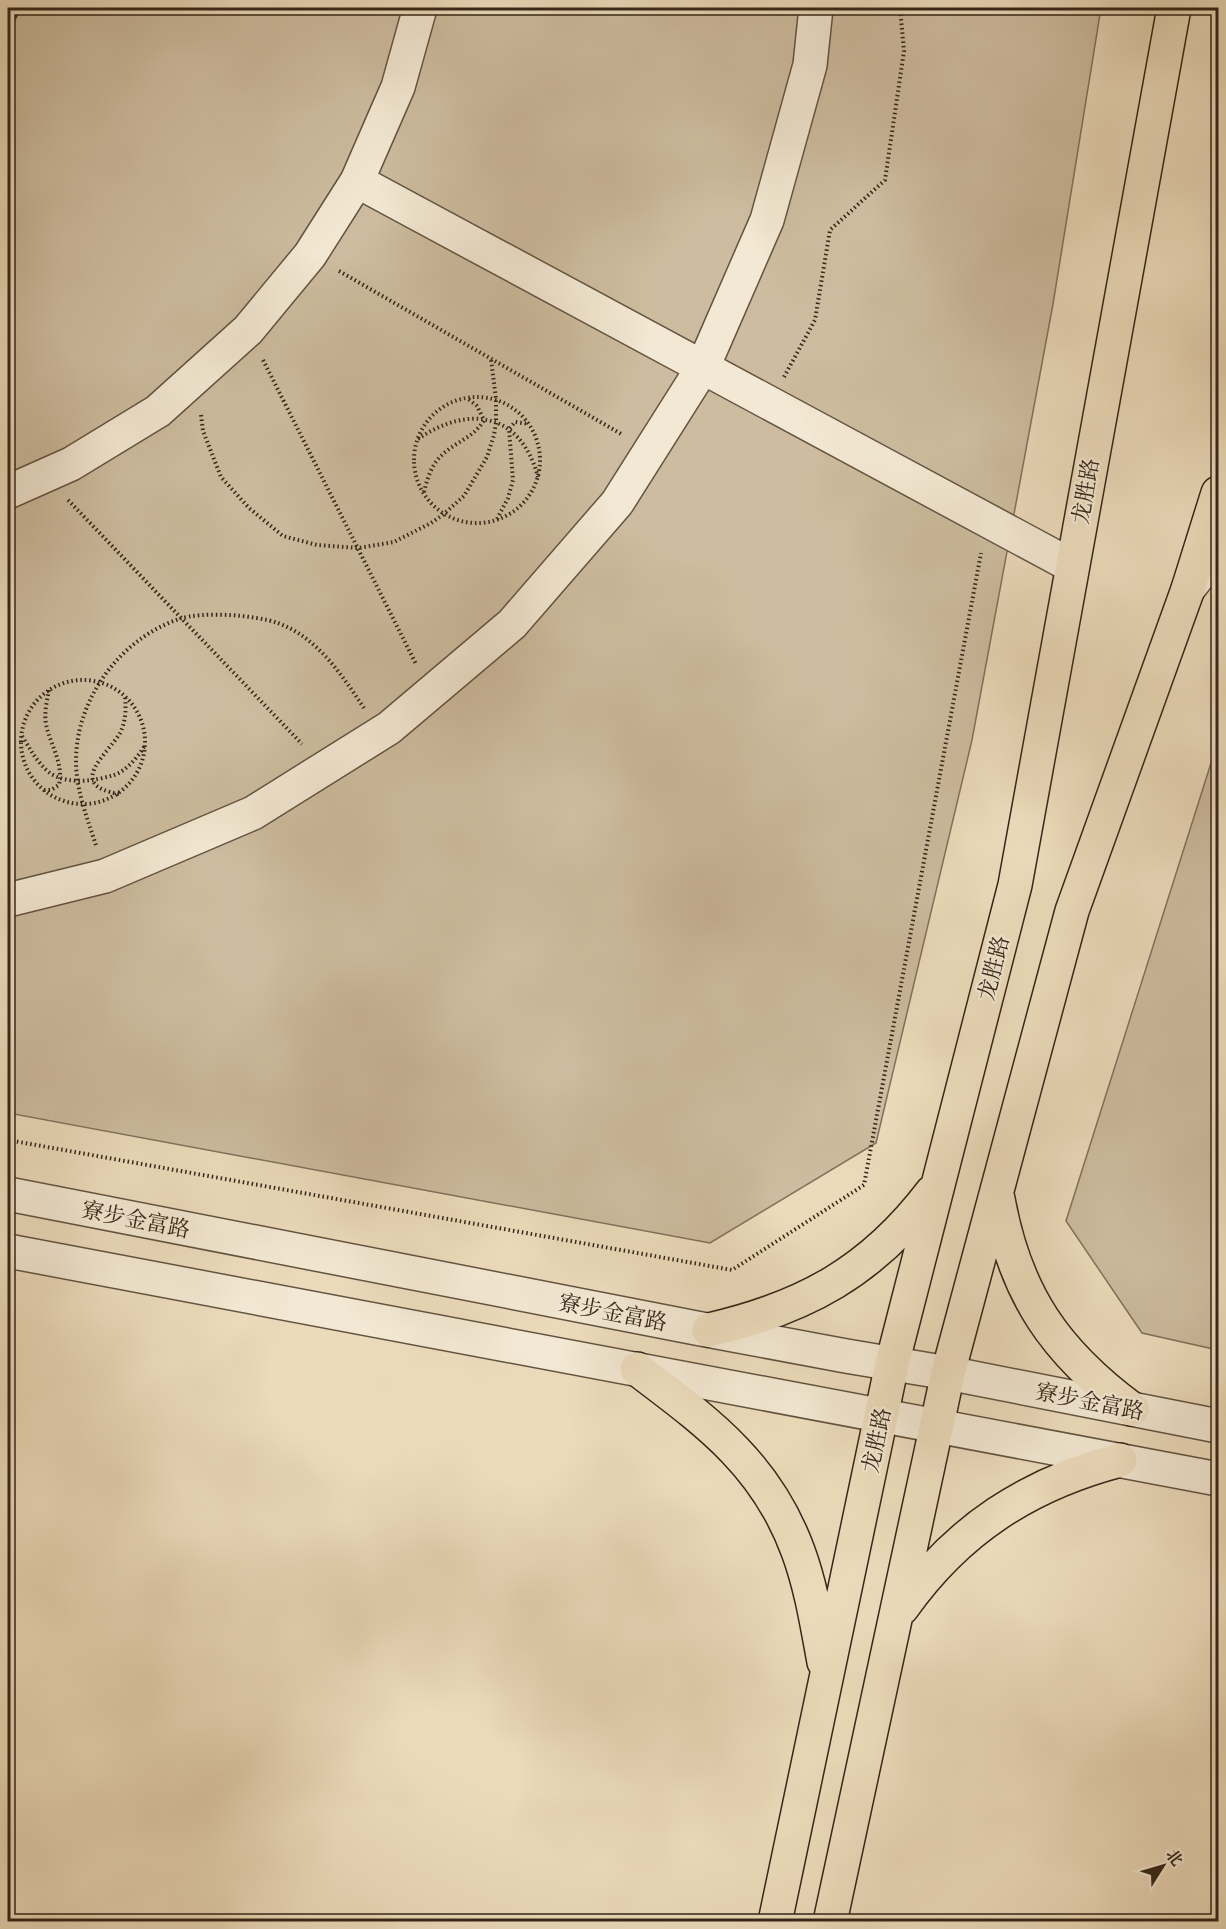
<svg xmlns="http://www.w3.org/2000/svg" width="1226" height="1929" viewBox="0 0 1226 1929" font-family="Alegreya,'Noto Serif SC',serif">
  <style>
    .green { fill: #cdbc9f; stroke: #81715c; stroke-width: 1.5 }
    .building { fill: #94846d; stroke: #352619; stroke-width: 1.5 }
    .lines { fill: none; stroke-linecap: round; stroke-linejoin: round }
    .minor-casing { stroke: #635342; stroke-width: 36 }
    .major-casing { stroke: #352619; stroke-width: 36 }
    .path { stroke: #352619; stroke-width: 4; stroke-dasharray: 1.5 3; stroke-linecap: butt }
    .minor { stroke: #f3e8d3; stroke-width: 33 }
    .major { stroke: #ecdbbb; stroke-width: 33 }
    .labels { text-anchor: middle; stroke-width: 4.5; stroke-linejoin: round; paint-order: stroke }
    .street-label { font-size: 22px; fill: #352619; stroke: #f3e8d3 }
  </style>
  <rect width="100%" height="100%" fill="#ecdbbb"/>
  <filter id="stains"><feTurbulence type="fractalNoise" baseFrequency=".00333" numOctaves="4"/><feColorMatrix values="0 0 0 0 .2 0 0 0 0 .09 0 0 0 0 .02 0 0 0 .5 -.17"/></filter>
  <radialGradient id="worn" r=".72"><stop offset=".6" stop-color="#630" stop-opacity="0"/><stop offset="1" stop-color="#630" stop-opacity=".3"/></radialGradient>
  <path class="green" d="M 8,8 L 1101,8 L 1053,304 L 972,740 L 876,1143 L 710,1243 L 8,1113 Z
    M 1218,741 L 1218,1350 L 1142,1333 L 1066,1221 Z"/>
  <path class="building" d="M 8,8 L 21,8 L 8,33 Z"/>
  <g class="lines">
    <g class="minor-casing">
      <path id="minor" d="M 357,181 L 1072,566
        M 8,492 L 71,464 L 158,411 L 248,330 L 310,255 L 357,181 L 398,87 L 420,8
        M 1188,589 L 1218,551
        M 8,900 L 105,876 L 253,813 L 389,728 L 512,624 L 617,503 L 703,367 L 767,220 L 810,65 L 816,8
        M 8,1194 L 696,1328 L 846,1356 L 948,1373 L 1218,1426
        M 8,1251 L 1218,1479"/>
    </g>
    <g class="major-casing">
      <path id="major" d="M 998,1199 C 1015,1294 1055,1352 1132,1409
        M 709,1330 C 805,1308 872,1271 932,1192
        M 637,1369 C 707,1422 766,1464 798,1551 C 811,1586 817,1624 824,1662
        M 902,1608 C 957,1530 1028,1484 1120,1460
        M 775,1922 L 892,1364 L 1015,885 L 1174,8
        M 830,1922 L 948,1373 L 1072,911 L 1188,589 L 1218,493"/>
    </g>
    <path class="path" d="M 339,271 L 623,435
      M 263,360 L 416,664
      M 784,377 L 815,320 L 830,230 L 885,180 L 904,51 L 900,8
      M414 460a63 63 0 1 1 126 0a63 63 0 1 1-126 0Z
      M 201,415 L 203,431 L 221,477 L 249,508 L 283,536 L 317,545 L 358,548 L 394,542 L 431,523 L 444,514 L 464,496 L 487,457 L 494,435 L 496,423 L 496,399 L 491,359
      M 418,439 C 469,404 521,413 538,477
      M 424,492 C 427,480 431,466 440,457 C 453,443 475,437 484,420 L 477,406 L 467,398
      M 68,500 L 302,744
      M 497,519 L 508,498 L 513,480 L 509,429 L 515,422 L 529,424
      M21 742a62 62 0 1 1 124 0a62 62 0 1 1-124 0Z
      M 22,736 C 31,750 37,763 50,773 C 67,785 95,781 114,775 C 126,771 137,758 144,747
      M 44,790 L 51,790 L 59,785 C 64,763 50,745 46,724 C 44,712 47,701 49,690
      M 119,794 C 65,785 108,754 120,733 C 126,721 126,710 125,696
      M 96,845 C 87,818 76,790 76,761 C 76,699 120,639 179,619 C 202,611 255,615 278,623 C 318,638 341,674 364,708
      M 8,1140 L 732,1270 L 864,1185 L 981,553"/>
    <use href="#minor" class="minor"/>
    <use href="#major" class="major"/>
  </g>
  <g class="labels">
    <g class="street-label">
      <text transform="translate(1085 491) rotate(-80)" y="8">龙胜路</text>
      <text transform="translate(993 968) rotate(-76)" y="8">龙胜路</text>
      <text transform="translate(136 1219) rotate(11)" y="8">寮步金富路</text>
      <text transform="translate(613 1312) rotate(11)" y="8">寮步金富路</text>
      <text transform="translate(1090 1401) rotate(11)" y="8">寮步金富路</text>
      <text transform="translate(876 1440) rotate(-78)" y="8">龙胜路</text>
    </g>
  </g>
  <rect width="1226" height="1929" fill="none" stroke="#ecdbbb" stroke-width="30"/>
  <rect x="9" y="9" width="1208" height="1911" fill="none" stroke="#352619" stroke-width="3"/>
  <rect x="15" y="15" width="1196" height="1899" fill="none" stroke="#352619" stroke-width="1.5"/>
  <g transform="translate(1163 1866) rotate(53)" stroke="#f3e8d3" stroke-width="4.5" paint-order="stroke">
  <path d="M0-4.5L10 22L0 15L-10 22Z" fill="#352619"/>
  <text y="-9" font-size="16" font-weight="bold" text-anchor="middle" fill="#352619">北</text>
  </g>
  <rect width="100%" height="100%" filter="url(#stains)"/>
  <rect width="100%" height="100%" fill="url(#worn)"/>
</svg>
